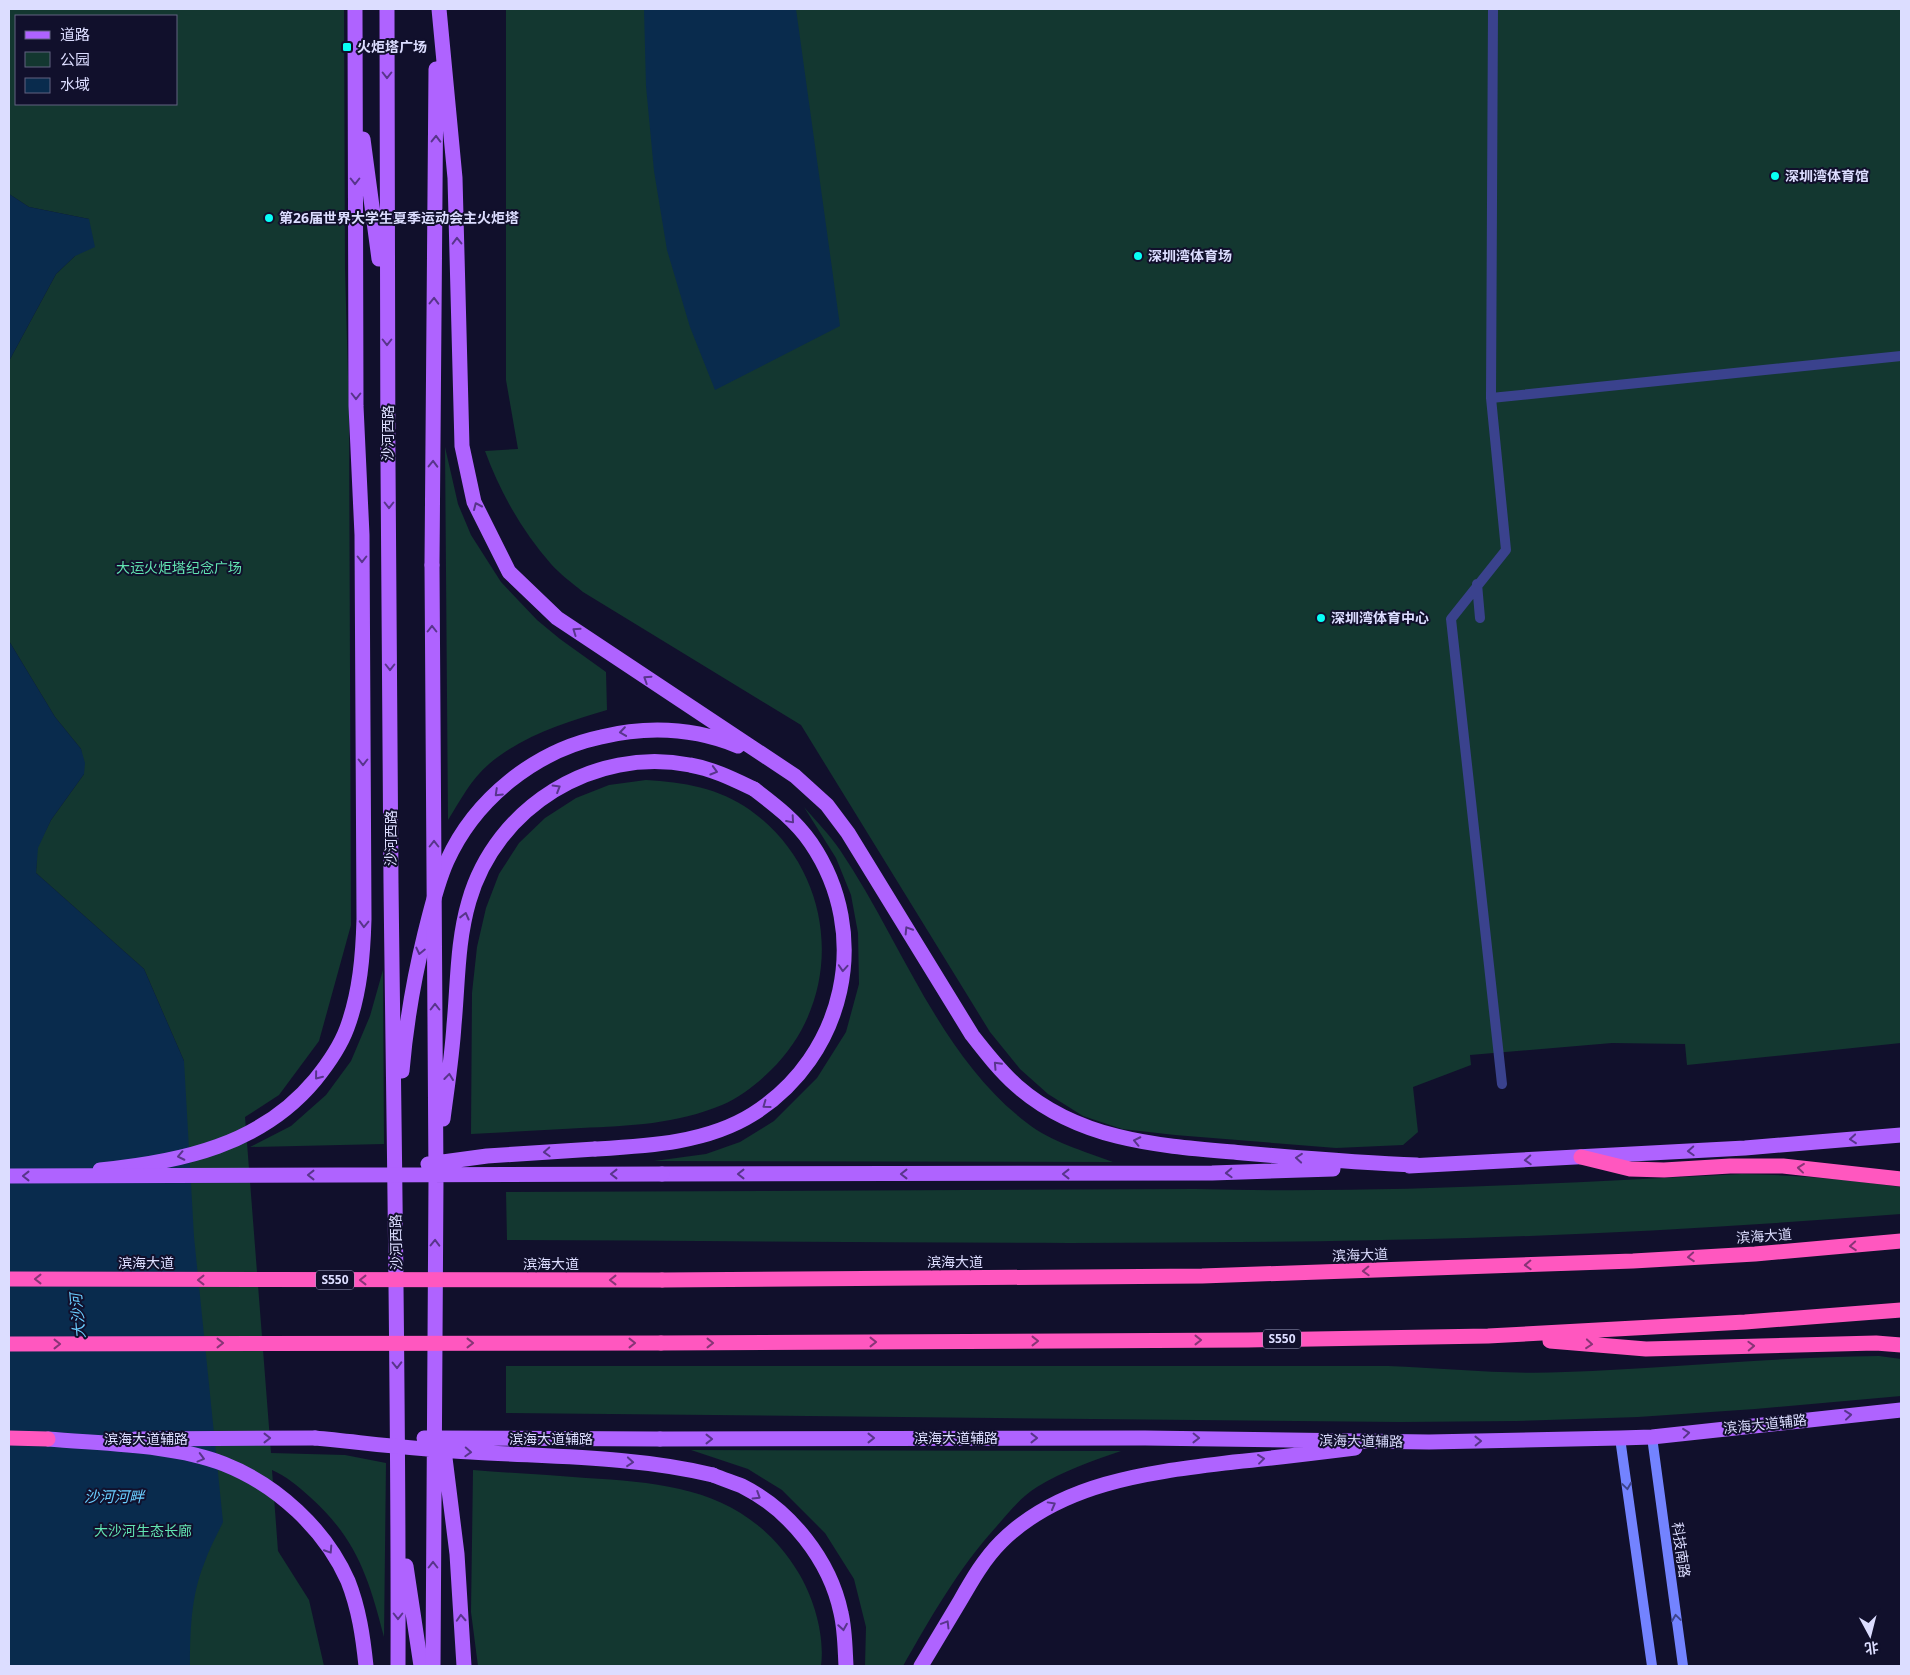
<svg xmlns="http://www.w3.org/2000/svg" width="1910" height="1675" viewBox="0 0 1910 1675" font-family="'Open Sans','Noto Sans SC',sans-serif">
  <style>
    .green { fill: #133730; fill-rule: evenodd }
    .water { fill: #092b4d }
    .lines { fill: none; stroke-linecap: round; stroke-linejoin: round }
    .street { stroke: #3a428d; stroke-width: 10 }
    .secondary { stroke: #7383ff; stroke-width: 10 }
    .primary { stroke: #af63ff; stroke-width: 15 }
    .highway { stroke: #ff57bf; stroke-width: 15 }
    .primary-bridge { stroke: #af63ff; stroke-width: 15 }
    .highway-bridge { stroke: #ff57bf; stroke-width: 15 }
    .oneway { stroke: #58358b }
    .oneway2 { stroke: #883476 }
    .oneway3 { stroke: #3d448b }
    .poi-dot { fill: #08fff6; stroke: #11102c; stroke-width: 2 }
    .labels { text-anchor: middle; stroke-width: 4; stroke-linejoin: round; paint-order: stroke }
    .shield { fill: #11102c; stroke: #9fa0c0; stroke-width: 1 }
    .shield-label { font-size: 12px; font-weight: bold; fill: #dcddff }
    .poi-label { font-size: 14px; font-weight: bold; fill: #dcddff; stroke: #11102c; text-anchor: start }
    .street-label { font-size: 14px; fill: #dcddff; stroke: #11102c }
    .park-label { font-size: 14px; fill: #62e5b2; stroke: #11102c }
    .water-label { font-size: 15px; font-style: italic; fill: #6aceff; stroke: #11102c }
  </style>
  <rect width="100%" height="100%" fill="#11102c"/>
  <path class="green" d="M 9,9 L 344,9 L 345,268 L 349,413 L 351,925 L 319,1041 L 279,1095 L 245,1117 L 271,1453 L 345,1455 L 386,1463 L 384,1637 C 369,1578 356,1538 310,1497 C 298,1486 286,1476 272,1470 L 278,1551 L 309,1600 L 324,1666 L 9,1666 L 184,1061 L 144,969 L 36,873 L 37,848 L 51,820 L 84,774 L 81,749 L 55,717 L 9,641 L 9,361 L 56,274 L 75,256 L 89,219 L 29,207 L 9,194 ZM 16,16 L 176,16 L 176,104 L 16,104 Z
    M 506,9 L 1901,9 L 1901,1043 L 1687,1065 L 1685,1044 L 1612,1043 L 1470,1055 L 1471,1065 L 1413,1087 L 1418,1132 L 1403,1145 L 1336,1148 L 1175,1135 L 1122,1129 L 1083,1116 L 1048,1094 L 1020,1069 L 990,1032 L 801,725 L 583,592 C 572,583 560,574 551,564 C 522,531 500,492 485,451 L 518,449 L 506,380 Z
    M 445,447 L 458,504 L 471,535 L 501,582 L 537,620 L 560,639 L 606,672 L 607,710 C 566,722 522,736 489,764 C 471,779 460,801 448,820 Z
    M 646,780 C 683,782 719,788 750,810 C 836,871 847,996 771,1070 C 757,1084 740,1097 722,1105 C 677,1124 629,1126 581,1128 C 545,1130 508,1132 471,1134 L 472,993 L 477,947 L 486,908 L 499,874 L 519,843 L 545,818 L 576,798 L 609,785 Z
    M 804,807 C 816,821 830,835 840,850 C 901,940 939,1056 1027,1123 C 1051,1142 1084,1151 1113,1162 L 654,1161 L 706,1154 L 740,1142 L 774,1121 L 817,1078 L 846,1032 L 859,984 L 858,933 L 851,895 L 836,858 Z
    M 383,970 L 384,1144 L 250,1147 L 291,1126 L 326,1095 L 351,1061 L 370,1016 Z
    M 1742,1174 C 1796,1175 1848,1179 1901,1187 L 1901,1214 C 1757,1225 1612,1234 1467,1238 C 1147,1247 827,1241 507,1240 L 506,1192 L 1195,1189 C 1377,1194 1560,1183 1742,1174 Z
    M 1879,1356 L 1901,1359 L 1901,1396 L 1755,1409 L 1638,1417 L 1516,1421 L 1400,1422 L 506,1413 L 506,1366 L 1388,1366 C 1447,1368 1506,1375 1565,1372 C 1670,1368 1774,1357 1879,1356 Z
    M 691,1450 L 1121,1451 C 1092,1461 1063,1471 1037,1487 C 1021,1497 1008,1513 996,1527 C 958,1569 931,1617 903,1666 L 865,1666 L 866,1627 L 854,1579 L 825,1533 L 782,1490 L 748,1469 Z
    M 473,1470 C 511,1473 549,1475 586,1478 C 673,1483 748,1491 798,1572 C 814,1598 825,1636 821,1666 L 478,1666 L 471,1612 Z"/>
  <path class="water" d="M 644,9 L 796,9 L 840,326 L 715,390 L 690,327 L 667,250 L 654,171 L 646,86 Z
    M 9,194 L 29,207 L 89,219 L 95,247 L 75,256 L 56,274 L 9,361 Z
    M 9,641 L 55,717 L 81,749 L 85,763 L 84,774 L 51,820 L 38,848 L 36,873 L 144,969 L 184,1061 L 194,1237 L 223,1522 C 217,1535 209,1549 204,1564 C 191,1596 190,1632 190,1666 L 9,1666 Z"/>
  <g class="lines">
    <path class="street" d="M 1493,9 L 1491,398 L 1506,550 L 1451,619 L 1502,1084
      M 1491,398 L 1901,356
      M 1477,584 L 1480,618"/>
    <path class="secondary" d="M 1652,1437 L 1683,1666
      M 1620,1438 L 1652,1666"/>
    <path class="primary" d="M 387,9 C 387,300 388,592 391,883 C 394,1144 399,1405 398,1666
      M 439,9 L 455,178 L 462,446 L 474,502 L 509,572 L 557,618 L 795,776 L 827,805 L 848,833 L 972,1035 C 986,1053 1000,1071 1017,1086 C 1081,1142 1163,1146 1243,1153 C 1301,1158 1359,1163 1417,1165
      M 363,139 L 379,259
      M 432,565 L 436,69
      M 402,1071 C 406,1024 414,978 425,933 C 431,909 437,883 447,861 C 475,799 535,751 601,737 C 647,726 694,728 738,746
      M 595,1149 C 648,1146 707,1143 753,1114 C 845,1056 873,934 811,843 C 796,821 775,805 754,789
      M 1409,1166 L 1745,1148 L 1901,1135
      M 100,1170 C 181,1162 261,1145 315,1080 C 328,1064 340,1047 347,1028 C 360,993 363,955 364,919 L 362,535 L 356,406 L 355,9
      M 662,1174 L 1212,1173 L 1333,1169
      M 48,1439 C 103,1444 173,1444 224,1464 C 277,1485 325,1529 348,1581 C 359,1609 363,1637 366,1666
      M 135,1439 L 315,1438
      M 660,1439 L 1145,1438 L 1429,1442 L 1620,1438 L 1652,1437 L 1901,1410
      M 713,1475 C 722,1479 732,1482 742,1486 C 790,1510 830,1560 841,1613 C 845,1630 845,1648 846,1666
      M 406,1566 L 421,1666
      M 921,1666 C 934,1644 947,1623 960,1601 C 972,1580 984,1559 1001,1542 C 1062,1481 1153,1472 1234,1462 C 1274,1458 1315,1453 1355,1448"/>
    <path class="highway" d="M 1581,1157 L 1630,1169 L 1664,1170 L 1730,1166 L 1783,1166 L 1901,1179
      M 662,1280 L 1202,1276 L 1633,1261 L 1755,1254 L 1901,1241
      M 1550,1341 L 1646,1349 L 1876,1343 L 1901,1345
      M 661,1343 L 1248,1340 L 1488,1336 L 1745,1322 L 1901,1310
      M 9,1438 L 48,1439"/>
    <path class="primary-bridge" d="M 432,565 L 436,1178 L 433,1666
      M 443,1119 C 447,1088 452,1057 454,1025 C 458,983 457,942 469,901 C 496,807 594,746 690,765 C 713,769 733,779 754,789
      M 428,1164 L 487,1156 L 595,1149
      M 9,1176 L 662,1174
      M 315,1438 C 367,1443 419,1450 471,1452 C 551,1457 634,1456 713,1475
      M 424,1438 L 660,1439
      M 443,1442 L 457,1554 L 464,1666"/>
    <path class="highway-bridge" d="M 9,1279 L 662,1280
      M 9,1344 L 661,1343"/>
  </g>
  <defs><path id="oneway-chevron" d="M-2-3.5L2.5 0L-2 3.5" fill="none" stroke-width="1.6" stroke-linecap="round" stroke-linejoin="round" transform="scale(1.25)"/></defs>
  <g class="oneway">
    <use href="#oneway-chevron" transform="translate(387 75) rotate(90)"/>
    <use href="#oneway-chevron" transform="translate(436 139) rotate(-89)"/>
    <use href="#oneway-chevron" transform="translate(355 181) rotate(90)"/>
    <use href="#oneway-chevron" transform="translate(457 241) rotate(-91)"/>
    <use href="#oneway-chevron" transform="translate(434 301) rotate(-89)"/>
    <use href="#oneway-chevron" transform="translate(387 342) rotate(90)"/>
    <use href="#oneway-chevron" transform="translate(356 396) rotate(90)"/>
    <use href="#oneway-chevron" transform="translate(433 464) rotate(-89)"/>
    <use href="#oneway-chevron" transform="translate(389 505) rotate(90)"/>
    <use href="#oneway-chevron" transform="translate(477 506) rotate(-114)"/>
    <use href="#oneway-chevron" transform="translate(362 559) rotate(90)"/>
    <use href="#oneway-chevron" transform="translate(432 629) rotate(-90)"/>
    <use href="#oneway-chevron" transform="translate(576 631) rotate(-145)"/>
    <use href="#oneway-chevron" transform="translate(390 667) rotate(90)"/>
    <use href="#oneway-chevron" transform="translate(647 679) rotate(-147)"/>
    <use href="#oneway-chevron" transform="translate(623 732) rotate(172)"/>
    <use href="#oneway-chevron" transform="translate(363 762) rotate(90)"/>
    <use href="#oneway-chevron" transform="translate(714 771) rotate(16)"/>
    <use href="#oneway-chevron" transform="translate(557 788) rotate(-31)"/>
    <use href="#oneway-chevron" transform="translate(498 793) rotate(136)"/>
    <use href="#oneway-chevron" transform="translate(791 820) rotate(49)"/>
    <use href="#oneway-chevron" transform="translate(434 844) rotate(-90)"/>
    <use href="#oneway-chevron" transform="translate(465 916) rotate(-76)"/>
    <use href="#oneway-chevron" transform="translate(364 924) rotate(92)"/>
    <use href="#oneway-chevron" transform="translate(908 930) rotate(-122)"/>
    <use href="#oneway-chevron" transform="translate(420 951) rotate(103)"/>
    <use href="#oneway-chevron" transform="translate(843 968) rotate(94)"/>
    <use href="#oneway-chevron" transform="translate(435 1007) rotate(-90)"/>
    <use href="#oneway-chevron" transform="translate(997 1065) rotate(-133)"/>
    <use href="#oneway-chevron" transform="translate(318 1076) rotate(129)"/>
    <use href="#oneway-chevron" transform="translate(449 1077) rotate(-83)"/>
    <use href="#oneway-chevron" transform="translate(766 1105) rotate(144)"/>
    <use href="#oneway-chevron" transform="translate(1853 1139) rotate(175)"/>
    <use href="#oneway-chevron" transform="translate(1137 1141) rotate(-168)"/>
    <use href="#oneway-chevron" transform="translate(1691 1151) rotate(177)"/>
    <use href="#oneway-chevron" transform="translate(547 1152) rotate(177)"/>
    <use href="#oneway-chevron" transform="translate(181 1156) rotate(168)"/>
    <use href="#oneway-chevron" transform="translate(1299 1158) rotate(-175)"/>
    <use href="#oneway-chevron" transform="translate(1528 1160) rotate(177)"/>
    <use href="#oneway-chevron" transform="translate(1229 1173) rotate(178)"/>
    <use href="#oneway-chevron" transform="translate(614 1174) rotate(180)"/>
    <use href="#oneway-chevron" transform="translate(741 1174) rotate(180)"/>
    <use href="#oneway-chevron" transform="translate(904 1174) rotate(180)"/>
    <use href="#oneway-chevron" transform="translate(1066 1174) rotate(180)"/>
    <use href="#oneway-chevron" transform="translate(311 1175) rotate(180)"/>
    <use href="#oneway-chevron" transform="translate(26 1176) rotate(180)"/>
    <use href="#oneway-chevron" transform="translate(435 1243) rotate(-89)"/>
    <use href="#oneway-chevron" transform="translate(397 1365) rotate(89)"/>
    <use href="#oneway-chevron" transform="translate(1848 1415) rotate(-6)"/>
    <use href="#oneway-chevron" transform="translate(1686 1433) rotate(-6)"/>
    <use href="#oneway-chevron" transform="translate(267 1438)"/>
    <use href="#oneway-chevron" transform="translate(871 1438)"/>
    <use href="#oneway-chevron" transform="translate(1034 1438)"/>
    <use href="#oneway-chevron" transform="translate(1196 1438) rotate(1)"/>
    <use href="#oneway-chevron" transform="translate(709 1439)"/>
    <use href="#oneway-chevron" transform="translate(1478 1441) rotate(-1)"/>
    <use href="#oneway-chevron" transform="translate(468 1452) rotate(3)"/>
    <use href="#oneway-chevron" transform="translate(201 1458) rotate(15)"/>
    <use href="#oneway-chevron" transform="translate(1261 1459) rotate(-7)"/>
    <use href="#oneway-chevron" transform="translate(630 1462) rotate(5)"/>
    <use href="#oneway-chevron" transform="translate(757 1496) rotate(32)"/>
    <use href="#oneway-chevron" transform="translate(1052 1505) rotate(-29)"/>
    <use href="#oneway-chevron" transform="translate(329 1550) rotate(57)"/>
    <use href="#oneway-chevron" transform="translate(433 1565) rotate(-90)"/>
    <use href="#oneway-chevron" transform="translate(398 1616) rotate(90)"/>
    <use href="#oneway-chevron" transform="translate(461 1618) rotate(-93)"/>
    <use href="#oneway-chevron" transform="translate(946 1624) rotate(-59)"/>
    <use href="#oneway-chevron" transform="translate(843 1627) rotate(81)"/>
  </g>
  <g class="oneway2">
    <use href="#oneway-chevron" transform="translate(1801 1168) rotate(-174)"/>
    <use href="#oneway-chevron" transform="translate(1853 1246) rotate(176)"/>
    <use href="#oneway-chevron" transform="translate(1691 1257) rotate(176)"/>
    <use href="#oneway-chevron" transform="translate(1528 1265) rotate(178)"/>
    <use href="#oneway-chevron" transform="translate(1366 1271) rotate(178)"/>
    <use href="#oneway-chevron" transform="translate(38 1279) rotate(-180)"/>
    <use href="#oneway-chevron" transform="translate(201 1280) rotate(-180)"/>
    <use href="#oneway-chevron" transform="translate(363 1280) rotate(-180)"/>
    <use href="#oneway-chevron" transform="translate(613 1280) rotate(-180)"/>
    <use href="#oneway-chevron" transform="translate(1198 1340)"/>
    <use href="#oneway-chevron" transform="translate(1035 1341)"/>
    <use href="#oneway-chevron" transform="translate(873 1342)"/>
    <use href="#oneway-chevron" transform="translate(220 1343)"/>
    <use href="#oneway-chevron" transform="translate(470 1343)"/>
    <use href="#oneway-chevron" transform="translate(632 1343)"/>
    <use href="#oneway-chevron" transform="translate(710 1343)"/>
    <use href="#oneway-chevron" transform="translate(57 1344)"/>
    <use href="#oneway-chevron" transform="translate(1589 1344) rotate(5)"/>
    <use href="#oneway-chevron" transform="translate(1751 1346) rotate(-2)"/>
  </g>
  <g class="oneway3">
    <use href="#oneway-chevron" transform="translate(1627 1486) rotate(82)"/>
    <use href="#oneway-chevron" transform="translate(1676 1618) rotate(-98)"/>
  </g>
  <g class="poi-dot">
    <rect x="342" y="42" width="10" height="10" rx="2.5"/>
    <circle cx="1775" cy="176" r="5"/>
    <circle cx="269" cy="218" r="5"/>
    <circle cx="1138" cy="256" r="5"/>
    <circle cx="1321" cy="618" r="5"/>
  </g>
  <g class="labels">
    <g class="shield">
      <rect x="316" y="1270.5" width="38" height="19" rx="4"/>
      <rect x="1263" y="1329.5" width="38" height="19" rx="4"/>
    </g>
    <g class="shield-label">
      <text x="335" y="1284">S550</text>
      <text x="1282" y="1343">S550</text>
    </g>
    <g class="poi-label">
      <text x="357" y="52">火炬塔广场</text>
      <text x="1785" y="181">深圳湾体育馆</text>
      <text x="279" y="223">第26届世界大学生夏季运动会主火炬塔</text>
      <text x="1148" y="261">深圳湾体育场</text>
      <text x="1331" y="623">深圳湾体育中心</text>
    </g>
    <g class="street-label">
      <text transform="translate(388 433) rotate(-90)" y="5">沙河西路</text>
      <text transform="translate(391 838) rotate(-90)" y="5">沙河西路</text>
      <text transform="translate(1764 1236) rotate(-4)" y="5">滨海大道</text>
      <text transform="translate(396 1242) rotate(-91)" y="5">沙河西路</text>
      <text transform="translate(1360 1255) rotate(-2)" y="5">滨海大道</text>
      <text x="955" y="1267">滨海大道</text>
      <text x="146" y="1268">滨海大道</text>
      <text x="551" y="1269">滨海大道</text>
      <text transform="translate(1765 1424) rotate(-6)" y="5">滨海大道辅路</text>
      <text x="956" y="1443">滨海大道辅路</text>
      <text x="146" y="1444">滨海大道辅路</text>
      <text x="551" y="1444">滨海大道辅路</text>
      <text transform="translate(1361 1441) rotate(1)" y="5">滨海大道辅路</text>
      <text transform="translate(1681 1550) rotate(82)" y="5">科技南路</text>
    </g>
    <g class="park-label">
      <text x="179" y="573">大运火炬塔纪念广场</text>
      <text x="143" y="1536">大沙河生态长廊</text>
    </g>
    <g class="water-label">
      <text transform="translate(78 1316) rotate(-95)" y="5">大沙河</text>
      <text x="114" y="1502">沙河河畔</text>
    </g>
  </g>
  <rect width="1910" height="1675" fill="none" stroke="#dcddff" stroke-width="20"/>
  <rect x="15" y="15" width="162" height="90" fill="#11102c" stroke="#626280"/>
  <rect x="25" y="31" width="25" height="8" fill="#af63ff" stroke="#626280"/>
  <text x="60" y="40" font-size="15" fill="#dcddff">道路</text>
  <rect x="25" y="52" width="25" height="15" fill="#133730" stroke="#626280"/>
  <text x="60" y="65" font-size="15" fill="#dcddff">公园</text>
  <rect x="25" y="78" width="25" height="15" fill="#092b4d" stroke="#626280"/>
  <text x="60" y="90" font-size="15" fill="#dcddff">水域</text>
  <g transform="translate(1870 1635) rotate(173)" stroke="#11102c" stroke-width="4" paint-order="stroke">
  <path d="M0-4L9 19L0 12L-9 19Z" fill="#dcddff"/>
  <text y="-8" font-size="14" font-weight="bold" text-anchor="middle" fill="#dcddff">北</text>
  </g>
</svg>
